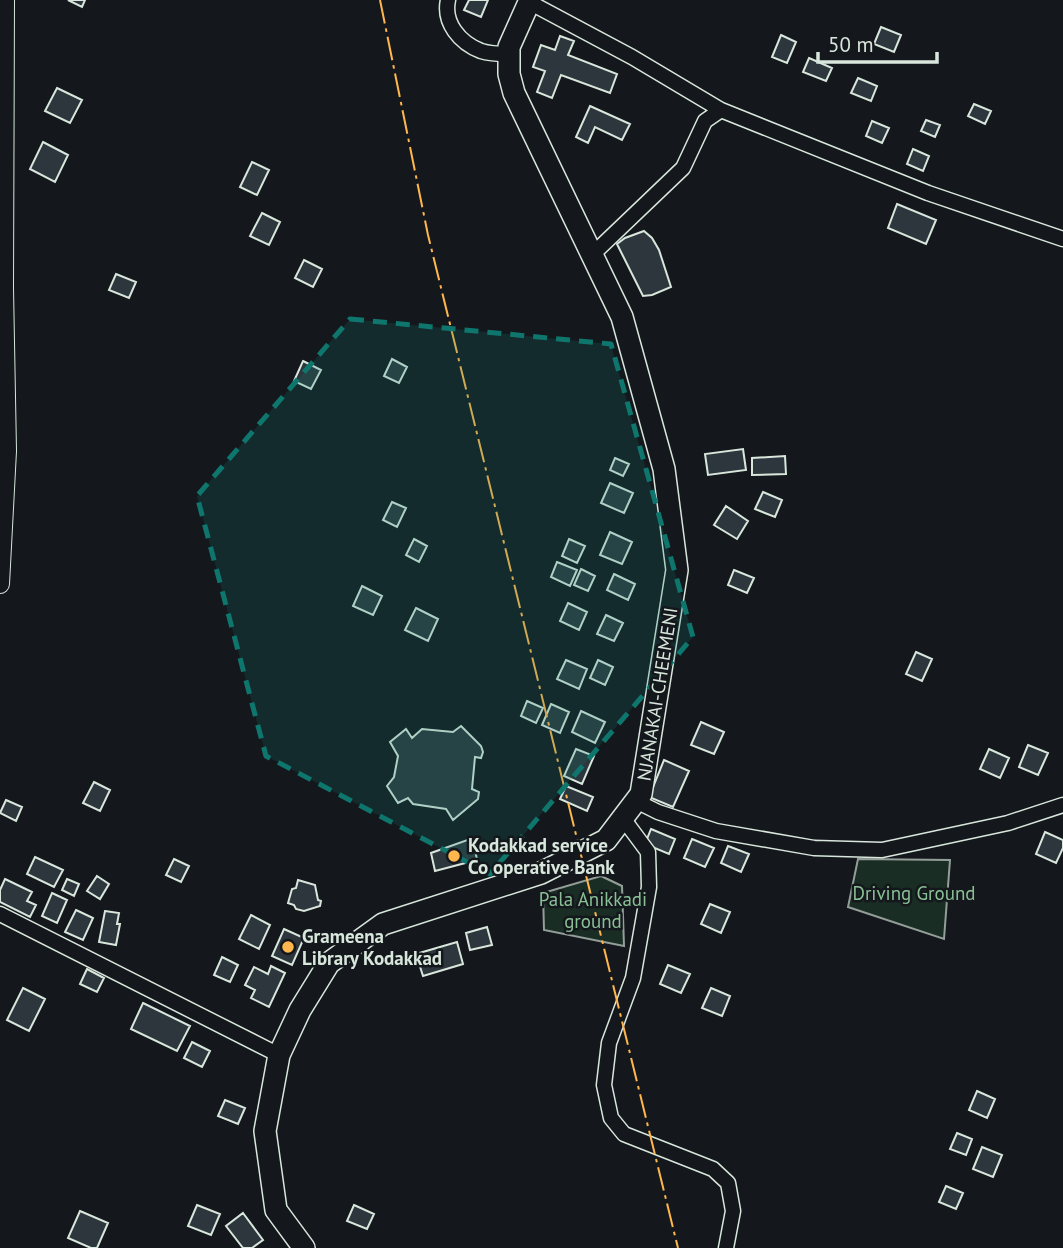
<svg xmlns="http://www.w3.org/2000/svg" width="1063" height="1248" viewBox="0 0 1063 1248" font-family="'PT Sans',sans-serif">
  <style>
    .green { fill: #1a2d24; stroke: #939e99; stroke-width: 2 }
    .building { fill: #2c363c; stroke: #d8e6dc; stroke-width: 2 }
    .lines { fill: none; stroke-linecap: round; stroke-linejoin: round }
    .minor-casing { stroke: #d8e6dc; stroke-width: 17 }
    .tertiary-casing { stroke: #d8e6dc; stroke-width: 20 }
    .secondary-casing { stroke: #d8e6dc; stroke-width: 24 }
    .minor { stroke: #14181c; stroke-width: 14 }
    .tertiary { stroke: #14181c; stroke-width: 18 }
    .secondary { stroke: #14181c; stroke-width: 21 }
    .power { stroke: #ffb74d; stroke-width: 2; stroke-dasharray: 24 5 3.5 5; stroke-linecap: butt }
    .marked { fill: #0f766e; fill-opacity: 0.2; stroke: #0f766e; stroke-width: 5; stroke-dasharray: 14 9; stroke-linejoin: round }
    .poi-dot { fill: #ffb74d; stroke: #14181c; stroke-width: 2.5 }
    .labels { text-anchor: middle; stroke-width: 5; stroke-linejoin: round; paint-order: stroke }
    .street-label { font-size: 19px; fill: #d8e6dc; stroke: #14181c }
    .poi-label { font-size: 19px; font-weight: bold; fill: #d8e6dc; stroke: #14181c; text-anchor: start }
    .park-label { font-size: 19px; fill: #8ac095; stroke: #14181c }
  </style>
  <rect width="100%" height="100%" fill="#14181c"/>
  <path class="green" d="M 858,859 L 950,860 L 944,939 L 848,907 Z
    M 601,876 L 622,886 L 624,946 L 544,930 L 543,893 Z"/>
  <path class="building" d="M 68,0 L 85,0 L 82,7 Z
    M 469,0 L 488,0 L 481,17 L 464,10 Z
    M 881,27 L 901,35 L 894,52 L 874,44 Z
    M 781,35 L 796,42 L 787,63 L 772,57 Z
    M 560,36 L 574,41 L 568,55 L 617,74 L 610,93 L 561,75 L 552,98 L 537,92 L 545,71 L 533,67 L 541,45 L 555,50 Z
    M 809,58 L 832,68 L 826,81 L 803,72 Z
    M 858,78 L 877,86 L 871,101 L 851,93 Z
    M 57,88 L 82,100 L 70,123 L 45,111 Z
    M 974,104 L 991,111 L 985,124 L 968,116 Z
    M 590,106 L 630,124 L 622,140 L 595,127 L 588,143 L 576,137 Z
    M 926,120 L 940,125 L 935,137 L 921,131 Z
    M 872,121 L 889,128 L 882,143 L 866,136 Z
    M 43,142 L 68,155 L 55,182 L 30,169 Z
    M 913,149 L 929,156 L 923,171 L 907,164 Z
    M 252,162 L 269,170 L 257,195 L 240,187 Z
    M 897,204 L 936,220 L 926,244 L 888,228 Z
    M 262,213 L 280,222 L 269,245 L 250,236 Z
    M 644,231 L 652,238 L 659,250 L 671,287 L 652,295 L 643,296 L 617,244 L 625,238 Z
    M 304,260 L 322,269 L 313,287 L 295,278 Z
    M 116,274 L 136,282 L 129,298 L 109,290 Z
    M 392,359 L 407,367 L 399,383 L 384,376 Z
    M 303,361 L 321,370 L 311,389 L 294,381 Z
    M 743,449 L 746,470 L 708,475 L 705,454 Z
    M 785,456 L 786,474 L 752,475 L 752,458 Z
    M 615,458 L 629,464 L 623,476 L 610,470 Z
    M 610,483 L 633,493 L 624,513 L 601,503 Z
    M 763,492 L 782,500 L 775,517 L 755,509 Z
    M 392,502 L 406,508 L 397,527 L 383,520 Z
    M 726,506 L 748,521 L 737,539 L 714,525 Z
    M 610,532 L 632,542 L 622,564 L 600,555 Z
    M 414,539 L 427,546 L 419,562 L 406,555 Z
    M 569,539 L 585,546 L 577,563 L 562,556 Z
    M 557,562 L 577,570 L 570,586 L 551,577 Z
    M 581,569 L 595,576 L 588,591 L 574,585 Z
    M 734,570 L 754,578 L 747,593 L 728,585 Z
    M 614,574 L 635,584 L 628,600 L 607,590 Z
    M 362,586 L 382,596 L 373,615 L 353,606 Z
    M 568,603 L 587,612 L 579,630 L 560,621 Z
    M 416,608 L 438,619 L 428,641 L 405,630 Z
    M 606,615 L 623,623 L 614,641 L 597,634 Z
    M 916,652 L 932,659 L 922,681 L 906,674 Z
    M 566,660 L 587,669 L 579,689 L 557,679 Z
    M 598,660 L 613,667 L 605,685 L 590,678 Z
    M 527,701 L 543,708 L 536,723 L 521,716 Z
    M 551,704 L 569,712 L 560,733 L 542,725 Z
    M 581,711 L 605,722 L 595,743 L 572,732 Z
    M 701,722 L 724,732 L 714,754 L 691,745 Z
    M 461,726 L 481,746 L 483,752 L 481,758 L 475,757 L 472,789 L 479,792 L 478,799 L 453,820 L 446,809 L 413,804 L 408,798 L 398,803 L 387,786 L 394,777 L 398,756 L 390,742 L 406,729 L 412,738 L 422,729 L 453,732 Z
    M 1028,745 L 1048,753 L 1038,775 L 1019,767 Z
    M 576,749 L 594,756 L 582,784 L 564,776 Z
    M 989,749 L 1009,758 L 1000,778 L 980,769 Z
    M 664,760 L 689,771 L 673,807 L 649,797 Z
    M 94,782 L 110,790 L 100,811 L 83,803 Z
    M 566,786 L 593,797 L 587,811 L 560,799 Z
    M 6,800 L 22,807 L 16,821 L 0,813 Z
    M 651,829 L 675,839 L 669,854 L 645,844 Z
    M 1045,832 L 1063,840 L 1063,848 L 1056,863 L 1036,854 Z
    M 473,838 L 477,860 L 435,871 L 431,853 Z
    M 692,839 L 714,848 L 705,867 L 684,858 Z
    M 728,846 L 749,854 L 741,872 L 721,863 Z
    M 35,857 L 63,870 L 54,887 L 27,874 Z
    M 174,859 L 189,866 L 181,882 L 166,875 Z
    M 97,876 L 109,884 L 100,899 L 87,891 Z
    M 5,879 L 32,892 L 27,901 L 36,905 L 30,917 L 0,902 L 0,890 Z
    M 67,879 L 79,884 L 74,896 L 62,890 Z
    M 298,880 L 315,885 L 318,900 L 321,901 L 320,906 L 304,911 L 296,909 L 294,905 L 288,903 L 292,889 L 296,888 Z
    M 52,893 L 67,900 L 57,923 L 42,916 Z
    M 710,904 L 730,912 L 721,933 L 701,924 Z
    M 76,910 L 93,918 L 83,940 L 65,932 Z
    M 105,911 L 119,913 L 117,924 L 120,924 L 116,945 L 99,942 Z
    M 251,915 L 270,925 L 259,949 L 239,939 Z
    M 487,927 L 492,945 L 470,950 L 466,933 Z
    M 284,929 L 304,938 L 292,965 L 272,956 Z
    M 457,942 L 463,964 L 423,976 L 416,954 Z
    M 222,957 L 238,965 L 230,982 L 214,975 Z
    M 668,965 L 690,974 L 681,993 L 660,984 Z
    M 271,966 L 285,973 L 269,1007 L 251,998 L 255,990 L 245,985 L 254,967 L 268,974 Z
    M 87,969 L 104,978 L 97,992 L 80,984 Z
    M 23,988 L 45,999 L 29,1031 L 7,1020 Z
    M 711,988 L 730,996 L 722,1016 L 702,1008 Z
    M 143,1003 L 190,1026 L 177,1051 L 131,1029 Z
    M 192,1042 L 210,1051 L 202,1067 L 184,1058 Z
    M 977,1091 L 995,1099 L 987,1118 L 969,1110 Z
    M 225,1100 L 245,1108 L 238,1124 L 218,1116 Z
    M 957,1133 L 972,1139 L 966,1155 L 950,1149 Z
    M 982,1147 L 1002,1155 L 993,1177 L 973,1169 Z
    M 946,1186 L 963,1193 L 956,1209 L 939,1202 Z
    M 197,1205 L 220,1214 L 211,1235 L 188,1226 Z
    M 354,1205 L 374,1214 L 367,1229 L 347,1221 Z
    M 80,1211 L 108,1223 L 97,1248 L 91,1248 L 68,1238 Z
    M 243,1213 L 263,1240 L 252,1248 L 243,1248 L 226,1226 Z"/>
  <g class="lines">
    <g class="minor-casing">
      <path id="minor" d="M 448,0 C 443,23 460,43 481,51 C 490,54 500,54 509,54
        M 529,2 L 632,57 L 721,110
        M 593,254 L 683,168 L 705,121 L 721,110 L 928,193 L 1063,239
        M 636,801 L 658,812 L 716,831 L 814,848 L 882,850 L 1008,823 L 1063,805
        M 622,817 L 648,852 L 649,887 L 633,978 L 609,1043 L 604,1085 L 611,1118 L 624,1134 L 713,1169 L 728,1183 L 733,1211 L 726,1248
        M 0,914 L 279,1055"/>
    </g>
    <g class="tertiary-casing">
      <path id="tertiary" d="M 0,584 L 7,451 L 4,288 L 5,0"/>
    </g>
    <g class="secondary-casing">
      <path id="secondary" d="M 304,1248 L 276,1210 L 265,1131 L 279,1055 L 300,1010 L 329,963 L 383,924 L 541,873 L 606,840 L 641,794 L 677,570 L 664,469 L 622,317 L 514,93 L 509,74 L 509,47 L 530,0"/>
    </g>
    <use href="#minor" class="minor"/>
    <use href="#tertiary" class="tertiary"/>
    <use href="#secondary" class="secondary"/>
    <path class="power" d="M 380,0 L 428,235 L 678,1248"/>
  </g>
  <path class="marked" d="M 350,319 L 611,344 L 693,637 L 490,874 L 266,756 L 197,496 Z"/>
  <g class="poi-dot">
    <circle cx="454" cy="856" r="7"/>
    <circle cx="288" cy="947" r="7"/>
  </g>
  <g class="labels">
    <g class="street-label">
      <text transform="translate(657 694) rotate(-81)" y="7">NJANAKAI-CHEEMENI</text>
    </g>
    <g class="poi-label">
      <text x="468" y="852">Kodakkad service<tspan x="468" dy="22">Co operative Bank</tspan></text>
      <text x="302" y="943">Grameena<tspan x="302" dy="22">Library Kodakkad</tspan></text>
    </g>
    <g class="park-label">
      <text x="914" y="900">Driving Ground</text>
      <text x="593" y="906">Pala Anikkadi<tspan x="593" dy="22">ground</tspan></text>
    </g>
  </g>
  <path d="M818 52v10h119v-10" fill="none" stroke="#d8e6dc" stroke-width="3.5"/>
  <text x="828" y="52" font-size="21" fill="#d8e6dc" stroke="#14181c" stroke-width="5" paint-order="stroke">50 m</text>
</svg>
